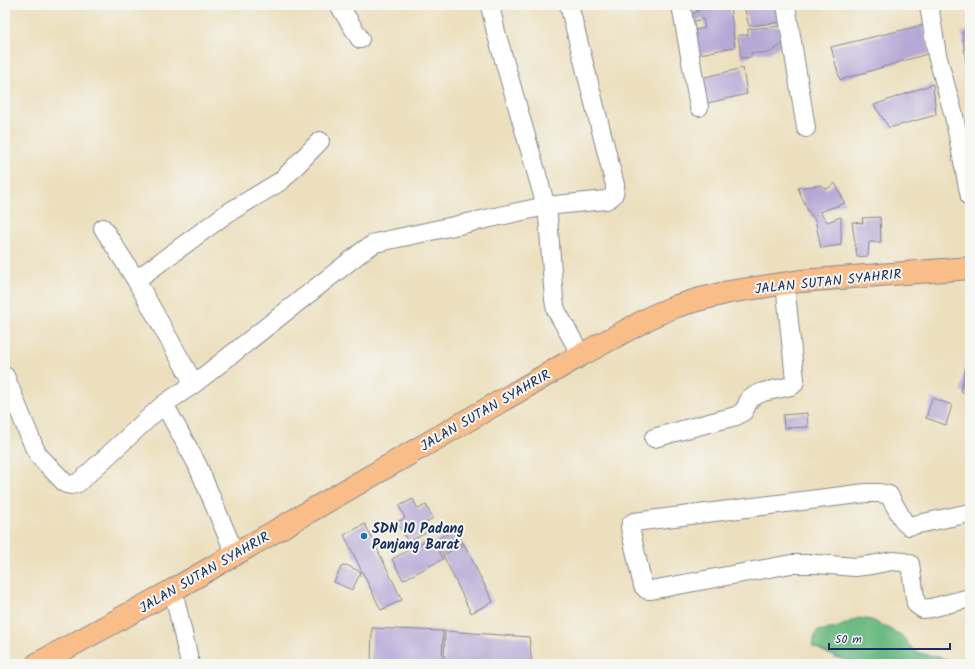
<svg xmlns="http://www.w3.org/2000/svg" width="975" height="669" viewBox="0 0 975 669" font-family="Kalam,sans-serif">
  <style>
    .forest { fill: #6dbb84; stroke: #447571 }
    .building { fill: #b6a8d6 }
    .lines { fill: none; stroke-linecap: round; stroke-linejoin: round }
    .minor-casing { stroke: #84878e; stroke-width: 20 }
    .highway-casing { stroke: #84878e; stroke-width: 24 }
    .minor { stroke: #fff; stroke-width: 18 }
    .highway { stroke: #f9bd89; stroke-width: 22 }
    .poi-dot { fill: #1f6fb2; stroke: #f6f6f2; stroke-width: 1.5 }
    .labels { text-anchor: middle; stroke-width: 4; stroke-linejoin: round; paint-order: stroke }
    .street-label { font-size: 14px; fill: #1b2f5e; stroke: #f6f6f2 }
    .poi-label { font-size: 14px; font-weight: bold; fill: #1b2f5e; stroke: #f6f6f2; text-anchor: start }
  </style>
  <rect width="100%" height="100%" fill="#f6f6f2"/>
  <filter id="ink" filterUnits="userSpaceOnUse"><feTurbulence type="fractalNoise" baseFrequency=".025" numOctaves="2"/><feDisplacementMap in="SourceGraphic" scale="8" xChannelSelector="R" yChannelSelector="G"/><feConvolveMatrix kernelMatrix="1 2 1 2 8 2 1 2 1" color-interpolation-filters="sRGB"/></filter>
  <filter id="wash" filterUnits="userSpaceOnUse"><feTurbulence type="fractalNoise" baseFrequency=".012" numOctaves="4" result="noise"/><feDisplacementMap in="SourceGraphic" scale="16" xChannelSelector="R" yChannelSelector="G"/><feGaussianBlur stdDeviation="0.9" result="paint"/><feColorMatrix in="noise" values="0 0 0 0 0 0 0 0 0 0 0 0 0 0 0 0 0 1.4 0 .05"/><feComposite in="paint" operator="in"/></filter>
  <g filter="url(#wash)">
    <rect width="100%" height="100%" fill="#ecdfbd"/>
    <path class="forest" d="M 858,618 L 872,620 L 901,635 L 915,652 L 970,664 L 859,664 L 835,657 L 812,646 L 817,631 L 836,628 Z"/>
    <g id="blocks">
      <path class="building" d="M 705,5 L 730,5 L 735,47 L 700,54 L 690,31 L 705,28 L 703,19 L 691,22 L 689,15 L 698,11 L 697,7 Z
        M 750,5 L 780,5 L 783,22 L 749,26 L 744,6 Z
        M 923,25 L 930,53 L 840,80 L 831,47 Z
        M 781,26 L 783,38 L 783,44 L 769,53 L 751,53 L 751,57 L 741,58 L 738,35 L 748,35 L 748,29 Z
        M 970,31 L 970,63 L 966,63 L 962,32 Z
        M 743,68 L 747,94 L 708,103 L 701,78 Z
        M 933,84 L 936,115 L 889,128 L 874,105 Z
        M 835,183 L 845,203 L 820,212 L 827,222 L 841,217 L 841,245 L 821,248 L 815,220 L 808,211 L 798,188 L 820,185 L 827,189 Z
        M 880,217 L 881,242 L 869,242 L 868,256 L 857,257 L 852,222 L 863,223 L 862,218 Z
        M 969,348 L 970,348 L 970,395 L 961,391 Z
        M 932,398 L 952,405 L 946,425 L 926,418 Z
        M 807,413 L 808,427 L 784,428 L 783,415 Z
        M 413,499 L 418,509 L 426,505 L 433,518 L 425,523 L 429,531 L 408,542 L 397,522 L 405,518 L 399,506 Z
        M 365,524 L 402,600 L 381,610 L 344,535 Z
        M 455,530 L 462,543 L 442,553 L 435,540 Z
        M 431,538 L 443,559 L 403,580 L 392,559 Z
        M 464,544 L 493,602 L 471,613 L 443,555 Z
        M 346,565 L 361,572 L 352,590 L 334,582 L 341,567 Z
        M 372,628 L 443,631 L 442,664 L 371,664 Z
        M 445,631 L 529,637 L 532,664 L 444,664 Z"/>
    </g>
  </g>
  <g filter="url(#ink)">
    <use href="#blocks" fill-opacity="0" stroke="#84878e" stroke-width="1"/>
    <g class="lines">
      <g class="minor-casing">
        <path id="minor" d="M 339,5 L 360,39
          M 490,5 L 496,32 L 546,206 L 548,216 L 554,300 L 556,310 L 581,355
          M 681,5 L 699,107
          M 786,5 L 806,128
          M 929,5 L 937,55 L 954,116 L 970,197
          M 103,228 L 136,280 L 194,384
          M 136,280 L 226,214 L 281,181 L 320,141
          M 5,376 L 34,447 L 39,456 L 66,484 L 71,485 L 78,483 L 164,404 L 194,384 L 364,250 L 375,243 L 546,206 L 606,200 C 614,197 615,194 615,185 L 569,5
          M 164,404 L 197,464 L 235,554
          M 654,438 L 686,429 L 736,416 L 744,411 L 750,398 L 763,392 L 791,386 L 794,384 L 795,380 L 785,283
          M 970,513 L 909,526 L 904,522 L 889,495 L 880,493 L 866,493 L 634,522 L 631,524 L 630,528 L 643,586 L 647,590 L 651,590 L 791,564 L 817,564 L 855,567 L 871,565 L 892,561 L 904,562 L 910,564 L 916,604 L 923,609 L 931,608 L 970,598
          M 173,590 L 190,664"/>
      </g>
      <g class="highway-casing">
        <path id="highway" d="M 37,664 L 173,590 L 581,355 L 655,315 L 677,306 L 697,300 L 729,292 L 801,281 L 970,268"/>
      </g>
      <use href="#minor" class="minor"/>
      <use href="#highway" class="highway"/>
    </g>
  </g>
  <circle class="poi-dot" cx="364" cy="536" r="4"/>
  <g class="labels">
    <g class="street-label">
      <text transform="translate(828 281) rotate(-6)" y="5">JALAN SUTAN SYAHRIR</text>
      <text transform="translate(485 410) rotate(-30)" y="5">JALAN SUTAN SYAHRIR</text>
      <text transform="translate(204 572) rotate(-30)" y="5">JALAN SUTAN SYAHRIR</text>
    </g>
    <g class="poi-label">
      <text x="372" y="533">SDN 10 Padang<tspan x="372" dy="16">Panjang Barat</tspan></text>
    </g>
  </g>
  <rect width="975" height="669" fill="none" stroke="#f6f6f2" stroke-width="20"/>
  <path d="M829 643v6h121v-6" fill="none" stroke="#1b2f5e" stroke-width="2"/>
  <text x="835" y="643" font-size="12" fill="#1b2f5e" stroke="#f6f6f2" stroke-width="3" paint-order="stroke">50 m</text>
</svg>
